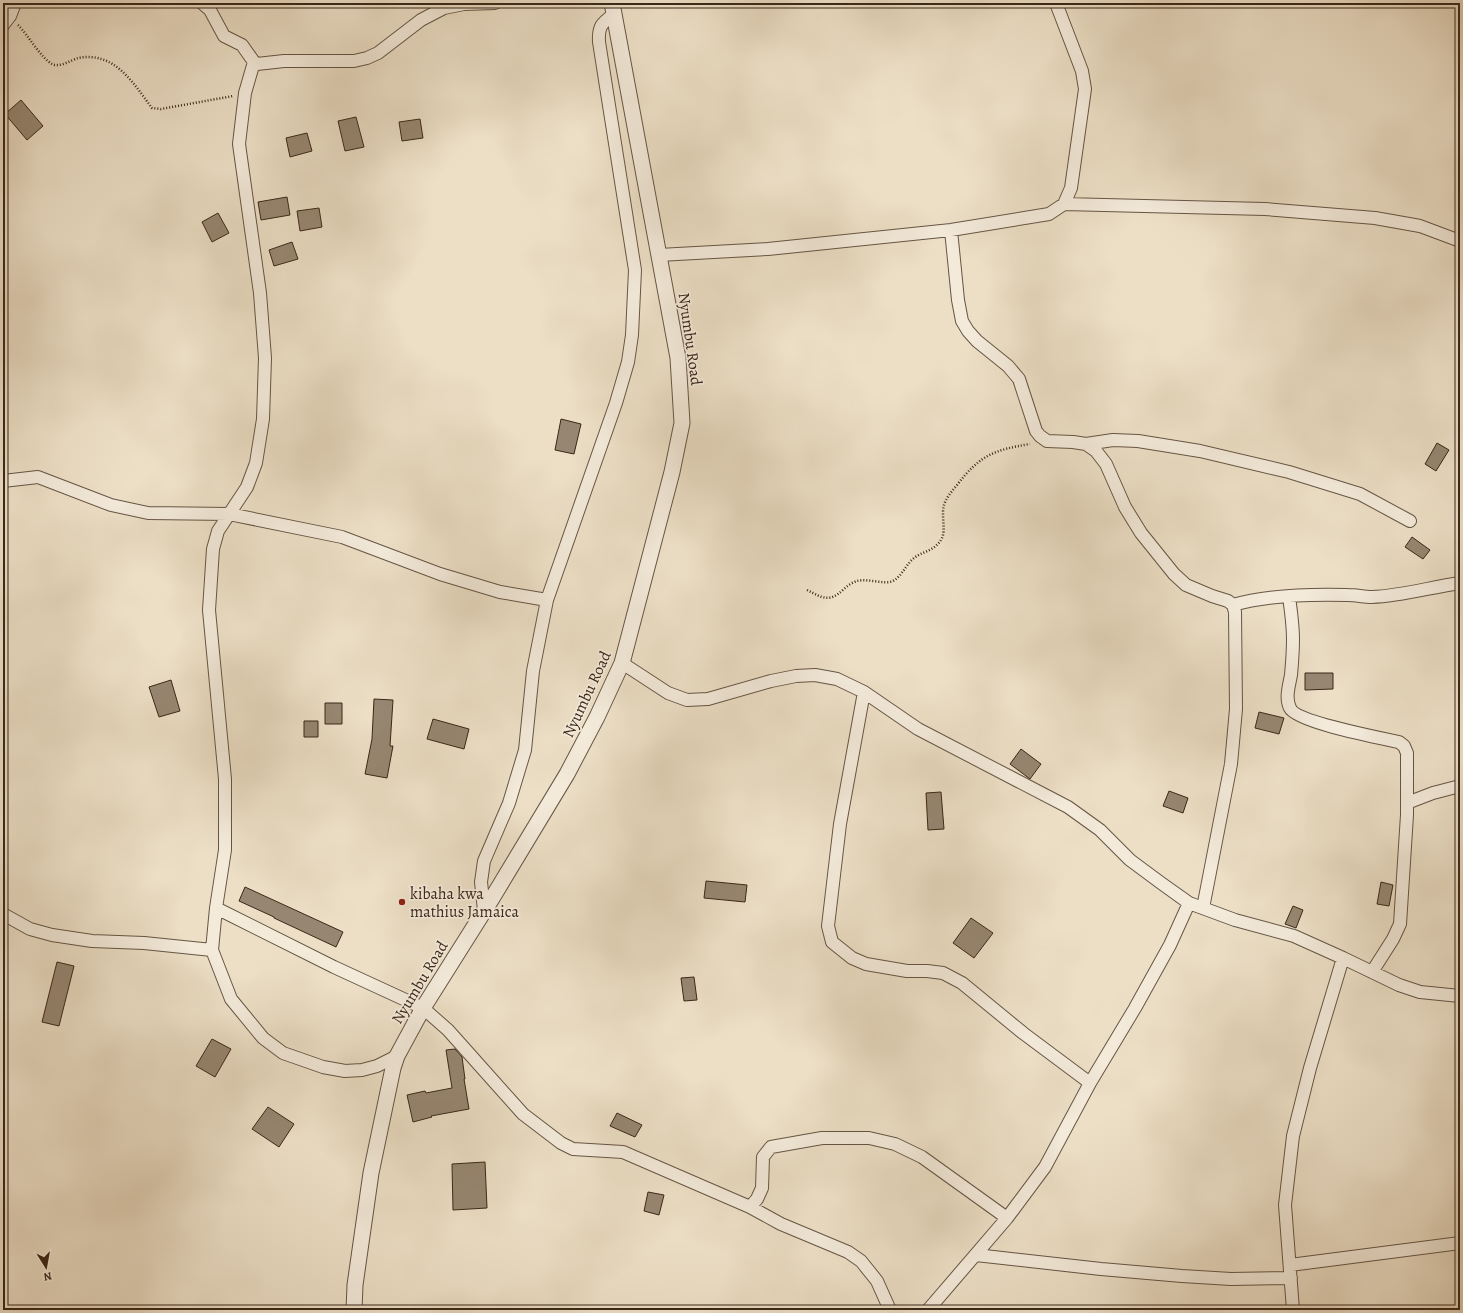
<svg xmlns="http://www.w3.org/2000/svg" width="1463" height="1313" viewBox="0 0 1463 1313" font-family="Alegreya,serif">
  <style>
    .building { fill: #978772; stroke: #3a2718 }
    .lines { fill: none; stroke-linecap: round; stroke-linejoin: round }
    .minor-casing { stroke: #654; stroke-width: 14 }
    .tertiary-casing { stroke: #654; stroke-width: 17 }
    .path { stroke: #3a2718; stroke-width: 2.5; stroke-dasharray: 1 2; stroke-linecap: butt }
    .minor { stroke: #f3eada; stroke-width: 12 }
    .tertiary { stroke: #f3eada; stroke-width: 15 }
    .poi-dot { fill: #8f2418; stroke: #f3eada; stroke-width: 1.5 }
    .labels { text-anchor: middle; stroke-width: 3.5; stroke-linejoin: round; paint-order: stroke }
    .street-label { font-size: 16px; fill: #3a2718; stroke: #f3eada }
    .poi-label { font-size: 16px; fill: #3a2718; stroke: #f3eada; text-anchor: start }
  </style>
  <rect width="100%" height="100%" fill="#ecdfc6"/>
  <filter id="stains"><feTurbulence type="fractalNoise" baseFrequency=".005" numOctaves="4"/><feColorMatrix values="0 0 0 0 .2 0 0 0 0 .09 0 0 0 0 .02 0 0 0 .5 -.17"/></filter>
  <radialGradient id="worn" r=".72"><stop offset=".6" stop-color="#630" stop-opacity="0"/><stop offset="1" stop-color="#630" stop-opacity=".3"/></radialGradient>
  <path class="building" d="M 21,100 L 43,126 L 27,140 L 5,114 Z
    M 356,117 L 364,147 L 345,151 L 338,121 Z
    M 420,119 L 423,138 L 402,141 L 399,122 Z
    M 307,133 L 312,151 L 290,157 L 286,138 Z
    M 287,197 L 290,215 L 261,220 L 258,202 Z
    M 319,208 L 322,227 L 300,231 L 297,211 Z
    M 218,213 L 229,233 L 212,242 L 202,222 Z
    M 292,242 L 298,259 L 274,266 L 269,250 Z
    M 561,419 L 581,424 L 574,454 L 555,450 Z
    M 1437,443 L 1449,450 L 1436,471 L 1425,464 Z
    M 1412,537 L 1430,550 L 1423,559 L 1405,547 Z
    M 1305,673 L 1333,673 L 1333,689 L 1305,690 Z
    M 171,680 L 180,711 L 159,717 L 149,687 Z
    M 374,699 L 393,700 L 390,746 L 393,746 L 387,778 L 365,774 L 372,739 Z
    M 325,703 L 342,703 L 342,724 L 325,724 Z
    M 1259,712 L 1284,718 L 1279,734 L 1255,728 Z
    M 433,719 L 469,729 L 464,749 L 427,739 Z
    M 304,721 L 318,721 L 318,737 L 304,737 Z
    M 1021,749 L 1041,764 L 1030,779 L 1010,764 Z
    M 1169,791 L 1188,798 L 1183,813 L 1163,806 Z
    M 941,792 L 944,829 L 928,830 L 926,793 Z
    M 706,881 L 747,885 L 745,902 L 704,898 Z
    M 1381,882 L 1393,885 L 1389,906 L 1377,904 Z
    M 245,887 L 343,932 L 336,947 L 274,918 L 274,917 L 239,901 Z
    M 1293,906 L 1303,910 L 1296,928 L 1285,924 Z
    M 971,918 L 993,933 L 974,958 L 953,943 Z
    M 57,962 L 74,966 L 59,1026 L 42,1022 Z
    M 694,977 L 697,1000 L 684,1001 L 681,978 Z
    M 212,1039 L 231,1049 L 215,1077 L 196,1066 Z
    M 455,1049 L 462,1057 L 465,1079 L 464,1079 L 469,1109 L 431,1116 L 432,1117 L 413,1122 L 407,1095 L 425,1091 L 426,1093 L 452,1088 L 446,1050 Z
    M 268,1107 L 294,1124 L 279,1147 L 252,1129 Z
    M 617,1113 L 642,1125 L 635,1137 L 610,1126 Z
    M 485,1162 L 487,1208 L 453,1210 L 452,1164 Z
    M 648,1192 L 664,1195 L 659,1215 L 644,1211 Z"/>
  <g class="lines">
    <g class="minor-casing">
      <path id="minor" d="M 202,3 L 210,10 L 224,36 L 242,45 L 254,62 L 257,64 L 284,61 L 354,61 L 367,58 L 378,53 L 421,20 L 444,8 L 464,4 L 495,3
        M 3,25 L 10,16 L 15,3
        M 254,62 L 245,93 L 239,144 L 260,293 L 265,358 L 263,419 L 256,463 L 247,487 L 218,531 L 213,549 L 209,610 L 225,779 L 225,850 L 216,908 L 212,950 L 231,999 L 263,1038 L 283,1053 L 323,1067 L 345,1071 L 362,1070 L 377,1066 L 397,1056
        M 1064,204 L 1265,209 L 1375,218 L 1420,226 L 1460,241
        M 951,230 L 958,300 L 962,321 L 968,331 L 977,341 L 1008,366 L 1019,379 L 1036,431 L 1040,436 L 1047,441 L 1073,442 L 1086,444 L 1096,451 L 1106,464 L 1125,507 L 1141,533 L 1174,574 L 1186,585 L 1212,596 L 1228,601 L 1233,605 L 1235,612 L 1236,709 L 1231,764 L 1203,908
        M 659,255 L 768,249 L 951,230 L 1049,214 L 1064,204 L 1071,188 L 1085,89 L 1082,71 L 1056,3
        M 1086,444 L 1113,440 L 1138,441 L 1200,451 L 1289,472 L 1360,494 L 1410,521
        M 3,481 L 38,477 L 111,505 L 148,513 L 229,514 L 342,537 L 440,574 L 500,592 L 547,600
        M 1289,597 C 1291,611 1293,625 1293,639 C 1293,651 1292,664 1291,675 C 1289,686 1285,698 1290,708 C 1296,722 1381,738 1399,742 L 1404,746 L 1407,753 L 1407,815 L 1400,924 L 1393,939 L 1372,972
        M 1233,605 C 1267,595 1312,594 1348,595 C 1356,595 1364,597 1372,597 C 1402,596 1431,587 1460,583
        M 622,663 L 668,693 L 687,700 L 708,699 L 771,681 L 796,676 L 815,675 L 837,679 L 864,692 L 918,729 L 1068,807 L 1100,830 L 1130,860 L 1161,883 L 1189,903 L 1235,920 L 1294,936 L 1343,958 L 1399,985 L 1420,992 L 1460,996
        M 864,692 L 840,824 L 828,926 L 832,942 L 852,958 L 866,964 L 907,971 L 927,971 L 943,973 L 962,983 L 1023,1033 L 1090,1083
        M 1407,803 L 1433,793 L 1460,786
        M 216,908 L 334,967 L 423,1008 L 448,1030 L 523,1114 L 561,1143 L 573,1149 L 623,1152 L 750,1207 L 781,1224 L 848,1252 L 861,1261 L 877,1281 L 890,1310
        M 484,910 L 481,882 L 484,861 L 509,803 L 525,750 L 533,671 L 547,600 L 616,403 L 628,362 L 632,335 L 635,270 L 599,42 C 598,26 602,23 614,14
        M 3,914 L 30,929 L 52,935 L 92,941 L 144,943 L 212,950
        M 750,1207 L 757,1199 L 762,1188 L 763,1157 L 771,1147 L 822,1138 L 869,1138 L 895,1144 L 922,1157 L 1007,1218
        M 976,1255 L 1101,1269 L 1182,1276 L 1231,1279 L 1291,1278
        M 1290,1265 L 1460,1243
        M 928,1310 L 1007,1218 L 1045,1167 L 1090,1083 L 1135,1008 L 1170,945 L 1189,903
        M 1293,1310 L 1285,1205 L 1293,1136 L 1310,1068 L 1343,958"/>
    </g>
    <g class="tertiary-casing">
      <path id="tertiary" d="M 354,1310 L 355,1285 L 371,1173 L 393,1068 L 397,1056 L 423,1008 L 491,900 L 567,774 L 597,717 L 622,663 L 672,472 L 682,423 L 678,358 L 612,3"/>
    </g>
    <path class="path" d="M 18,25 C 28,35 41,58 52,64 C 60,68 71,60 78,58 C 115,51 133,83 152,108 L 161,109 L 233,96
      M 807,590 C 823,598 829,603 844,589 C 847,586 853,582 857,581 C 868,578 884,585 893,581 C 902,576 905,566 913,559 C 921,551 935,552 942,538 C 946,529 941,516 944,505 C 946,498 952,491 957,485 C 980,455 994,450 1030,444"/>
    <use href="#minor" class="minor"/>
    <use href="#tertiary" class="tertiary"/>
  </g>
  <circle class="poi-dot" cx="402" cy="902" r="4"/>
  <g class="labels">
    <g class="street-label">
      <text transform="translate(691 339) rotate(82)" y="6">Nyumbu Road</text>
      <text transform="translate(586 694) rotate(-65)" y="6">Nyumbu Road</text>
      <text transform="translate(419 982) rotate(-59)" y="6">Nyumbu Road</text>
    </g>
    <g class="poi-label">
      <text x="410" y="899">kibaha kwa<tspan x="410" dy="18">mathius Jamaica</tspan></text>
    </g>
  </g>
  <rect width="1463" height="1313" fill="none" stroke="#ecdfc6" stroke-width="16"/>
  <rect x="4" y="4" width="1455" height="1305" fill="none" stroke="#3a2718" stroke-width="2"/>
  <rect x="8" y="8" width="1447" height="1297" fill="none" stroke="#3a2718"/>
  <g transform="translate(46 1267) rotate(169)" stroke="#f3eada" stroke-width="3" paint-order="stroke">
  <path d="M0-3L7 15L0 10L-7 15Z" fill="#3a2718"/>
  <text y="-6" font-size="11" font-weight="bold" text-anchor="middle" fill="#3a2718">N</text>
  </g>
  <rect width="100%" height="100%" filter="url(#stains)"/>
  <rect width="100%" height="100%" fill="url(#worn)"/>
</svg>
